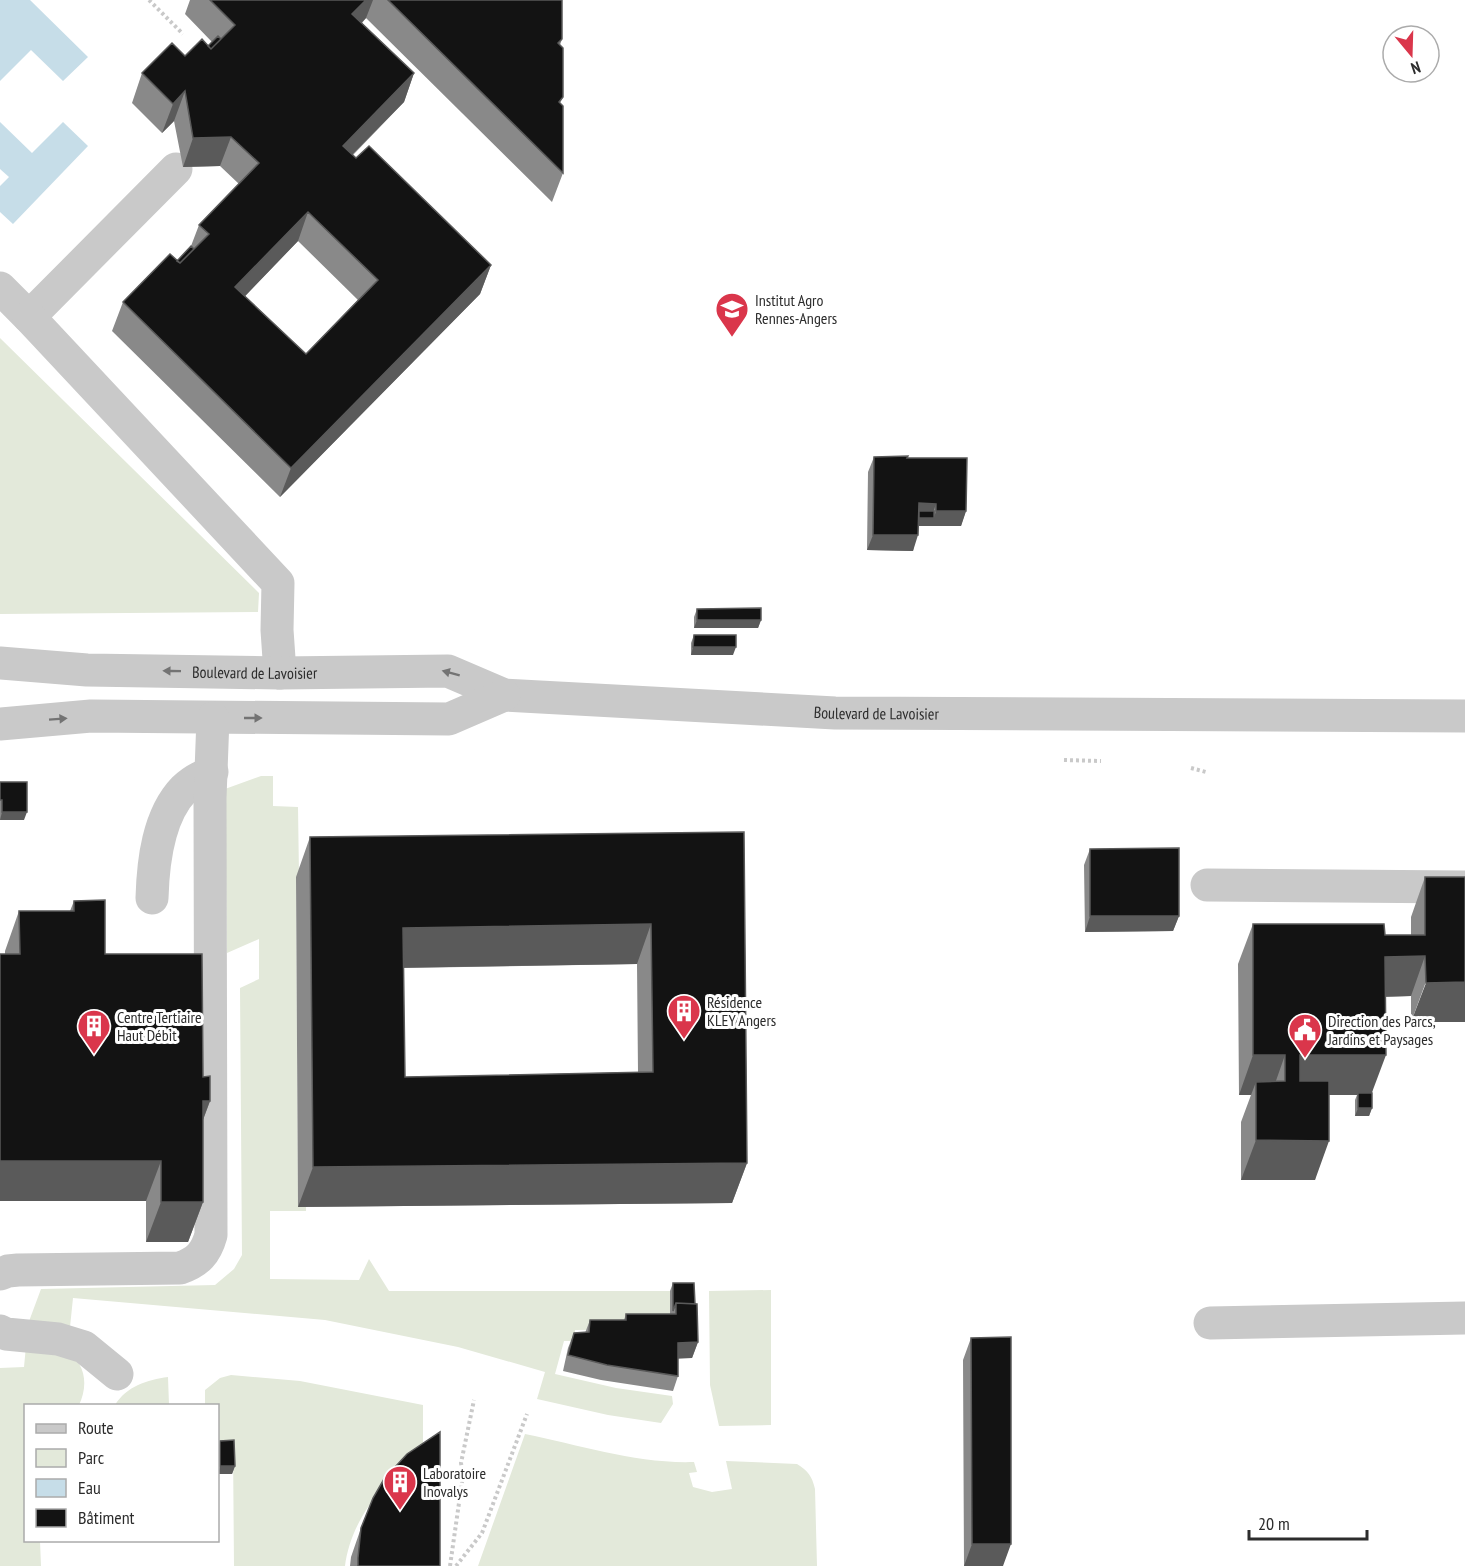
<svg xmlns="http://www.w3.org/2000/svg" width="1465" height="1566" viewBox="0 0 1465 1566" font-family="'PT Sans Narrow',sans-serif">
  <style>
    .green { fill: #e3e9da }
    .water { fill: #c6dde8 }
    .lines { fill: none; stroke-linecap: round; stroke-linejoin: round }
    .path { stroke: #c9c9c9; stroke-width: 4; stroke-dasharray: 3 3; stroke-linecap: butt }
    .minor { stroke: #c9c9c9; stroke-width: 33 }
    .wall { fill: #898989; fill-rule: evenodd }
    .shaded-wall { fill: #5a5a5a }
    .building { fill: #131313; stroke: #5a5a5a; stroke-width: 1.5; fill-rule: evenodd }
    .oneway { fill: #737373 }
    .labels { text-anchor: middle; stroke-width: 6; stroke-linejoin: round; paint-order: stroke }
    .poi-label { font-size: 16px; fill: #2c2c2c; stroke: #fff; text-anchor: start }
    .street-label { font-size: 16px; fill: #2c2c2c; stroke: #fff }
  </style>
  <rect width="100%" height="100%" fill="#fff"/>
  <path class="green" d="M 0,338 L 259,593 L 258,612 L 0,614 Z
    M 261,776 L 273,776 L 273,806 L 298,807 L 299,876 L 296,877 L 298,1207 L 306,1207 L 306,1211 L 270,1211 L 270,1279 L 359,1280 L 369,1259 L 389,1291 L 670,1291 L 670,1329 L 575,1330 L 575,1341 L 564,1341 L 555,1374 L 616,1388 L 672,1396 L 673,1404 L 661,1423 L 608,1415 L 537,1399 L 545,1372 L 458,1347 L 325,1320 L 73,1298 L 70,1327 L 28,1324 L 41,1289 L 215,1285 L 234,1269 L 242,1255 L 240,988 L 259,979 L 259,939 L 227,953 L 225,789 Z
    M 771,1290 L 771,1425 L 719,1426 L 710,1385 L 709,1291 Z
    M 26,1346 C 37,1348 54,1347 64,1352 C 87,1361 88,1387 79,1405 L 26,1406 L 26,1540 L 40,1541 L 41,1566 L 0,1566 L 0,1368 L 24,1367 Z
    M 231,1375 L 300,1381 L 423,1405 L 423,1462 C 409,1472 391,1482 378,1495 C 361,1513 348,1541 345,1566 L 234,1566 L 233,1447 L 218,1447 L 218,1406 L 205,1406 L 205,1390 L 220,1378 Z
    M 168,1377 L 169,1405 L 115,1405 C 127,1386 147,1380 168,1377 Z
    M 525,1434 C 580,1445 637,1464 694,1462 L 697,1472 L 689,1473 L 693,1487 L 712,1492 L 732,1489 L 726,1461 L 797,1464 C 808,1471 812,1476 815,1489 L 817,1566 L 475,1566 L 478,1566 Z"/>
  <path class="water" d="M 0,0 L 30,0 L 88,57 L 63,81 L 31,50 L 0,81 Z
    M 0,122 L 32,153 L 63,122 L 88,146 L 13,224 L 0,212 L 0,186 L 9,177 L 0,169 Z"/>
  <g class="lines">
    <path class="path" d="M 149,0 L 183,34
      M 1064,760 L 1101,761
      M 1191,768 L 1206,772
      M 450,1566 L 463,1475 L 461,1463 L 474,1400
      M 456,1566 L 482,1533 L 527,1414"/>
    <g class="minor">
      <path d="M 0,288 L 29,317 L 176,169"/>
      <path d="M 29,317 L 278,583 L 277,630 L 280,673"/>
      <path id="s1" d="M 0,663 L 87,670 L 280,673 L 448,671 L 504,695 L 835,713 L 1465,716"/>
      <path d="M 0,724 L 91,716 L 449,719 L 504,695"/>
      <path d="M 1207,885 L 1465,887"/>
      <path d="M 152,898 C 153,862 158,816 184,789 C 192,781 202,776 212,772"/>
      <path d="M 0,1274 L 8,1271 L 18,1270 L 180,1268 C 198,1262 206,1253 211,1235 L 210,798 L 213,718"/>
      <path d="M 1210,1323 L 1465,1318"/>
      <path d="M 0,1331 L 6,1334 L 58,1339 L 84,1347 L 117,1374"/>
    </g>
  </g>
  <path class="wall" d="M 190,0 L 562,0 L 562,39 L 560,45 L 563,97 L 560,103 L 563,173 L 552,202 L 366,18 L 362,23 L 414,73 L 404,102 L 353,155 L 491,265 L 480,294 L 280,497 L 112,331 L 123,302 L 177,261 L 191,246 L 199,225 L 239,184 L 220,166 L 183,167 L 174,121 L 162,133 L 132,103 L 142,73 L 208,46 L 212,42 L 185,14 ZM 298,241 L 358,300 L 306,354 L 245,296 Z
    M 874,457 L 907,458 L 966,511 L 961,526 L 918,526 L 913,551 L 867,550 L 868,472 Z
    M 697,609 L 761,620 L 758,628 L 694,628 L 694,617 Z
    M 694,635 L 733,655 L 691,655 L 691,643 Z
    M 0,782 L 24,820 L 0,820 Z
    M 744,832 L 747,1163 L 732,1203 L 298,1207 L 296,877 L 310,837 ZM 637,964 L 638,1072 L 405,1077 L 403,968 Z
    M 1090,849 L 1179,916 L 1173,931 L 1085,932 L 1084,865 Z
    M 1425,877 L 1465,877 L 1411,1022 L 1411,996 L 1385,997 L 1372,1093 L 1372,1108 L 1369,1116 L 1355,1116 L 1355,1100 L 1357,1095 L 1329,1095 L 1315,1180 L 1241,1180 L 1241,1122 L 1251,1095 L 1239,1095 L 1238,964 L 1253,924 L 1385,935 L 1411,935 L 1411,917 Z
    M 74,901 L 105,954 L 203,1077 L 210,1101 L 203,1120 L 203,1202 L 188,1242 L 146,1242 L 146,1201 L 5,954 L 5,951 L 19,911 L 70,911 Z
    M 673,1283 L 695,1303 L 698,1342 L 692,1358 L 678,1358 L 678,1376 L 673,1391 L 601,1380 L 563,1371 L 568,1348 L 574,1333 L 585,1333 L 590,1320 L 624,1320 L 626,1314 L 670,1314 L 670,1291 Z
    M 971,1338 L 1003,1566 L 964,1566 L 963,1360 Z
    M 220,1441 L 235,1466 L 232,1474 L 218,1474 L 218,1449 Z
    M 361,1528 L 440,1566 L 350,1566 L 351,1557 Z"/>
  <path class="shaded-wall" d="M 366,0 L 373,0 L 366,18 L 342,43 L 352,14 Z
    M 414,73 L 404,102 L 338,169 L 343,146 Z
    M 185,91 L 174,121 L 162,133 L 173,104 Z
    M 231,137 L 220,166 L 183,167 L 193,138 Z
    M 308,212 L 298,241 L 225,317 L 235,287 Z
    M 491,265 L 480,294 L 280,497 L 291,468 Z
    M 919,503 L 936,504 L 931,518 L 934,518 L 936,511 L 966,511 L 961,526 L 913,526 Z
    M 873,535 L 918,535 L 913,551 L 867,550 Z
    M 697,620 L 761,620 L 758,628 L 694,628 Z
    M 693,647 L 736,647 L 733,655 L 691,655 Z
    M 2,812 L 27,812 L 24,820 L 0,820 Z
    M 1090,916 L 1179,916 L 1173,931 L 1085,932 Z
    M 651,924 L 637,964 L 388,968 L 403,928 Z
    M 1425,956 L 1411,996 L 1370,997 L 1385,957 Z
    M 1465,982 L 1465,1022 L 1411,1022 L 1426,983 Z
    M 1253,1055 L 1285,1055 L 1271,1095 L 1256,1082 L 1251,1095 L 1239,1095 Z
    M 1300,1055 L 1386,1055 L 1371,1095 L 1358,1093 L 1357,1095 L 1285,1095 Z
    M 203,1101 L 210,1101 L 195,1141 Z
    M 1358,1108 L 1372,1108 L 1369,1116 L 1355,1116 Z
    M 1256,1140 L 1329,1141 L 1315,1180 L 1241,1180 Z
    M 0,1161 L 161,1161 L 146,1201 L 0,1201 Z
    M 747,1163 L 732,1203 L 298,1207 L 313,1167 Z
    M 161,1202 L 203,1202 L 188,1242 L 146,1242 Z
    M 698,1342 L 692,1358 L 672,1359 L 678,1343 Z
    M 220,1466 L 235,1466 L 232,1474 L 218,1474 Z
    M 972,1544 L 1011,1544 L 1003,1566 L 964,1566 Z"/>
  <path class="building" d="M 210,0 L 366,0 L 352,14 L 414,73 L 343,146 L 356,158 L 369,146 L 491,265 L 291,468 L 123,302 L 170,254 L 180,263 L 209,234 L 199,225 L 259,163 L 231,137 L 193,138 L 185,91 L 173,104 L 142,73 L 172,43 L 185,56 L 202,39 L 211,49 L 235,25 ZM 308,212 L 378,280 L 306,354 L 235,287 Z
    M 388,0 L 562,0 L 562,39 L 558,43 L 563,48 L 563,97 L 559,102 L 563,106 L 563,173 Z
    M 218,36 L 221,39 L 211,49 L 208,46 Z
    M 191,246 L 194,249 L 180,263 L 177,261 Z
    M 908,456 L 907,458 L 967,458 L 966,511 L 936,511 L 936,504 L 919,503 L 918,535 L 873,535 L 874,457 Z
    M 919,511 L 934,511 L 934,518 L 919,518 Z
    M 761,608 L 761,620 L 697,620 L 697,609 Z
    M 694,635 L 736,635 L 736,647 L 693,647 Z
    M 0,782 L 27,782 L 27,812 L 2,812 L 2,800 L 0,800 Z
    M 744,832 L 747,1163 L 313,1167 L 310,837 ZM 651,924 L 653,1072 L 405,1077 L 403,928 Z
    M 1179,848 L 1179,916 L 1090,916 L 1090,849 Z
    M 1425,877 L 1465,877 L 1465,982 L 1426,983 L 1425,956 L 1385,957 L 1386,1055 L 1300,1055 L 1300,1081 L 1329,1081 L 1329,1141 L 1256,1140 L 1256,1082 L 1285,1081 L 1285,1055 L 1253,1055 L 1253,924 L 1384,924 L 1385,935 L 1425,935 Z
    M 105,900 L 105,954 L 202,954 L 203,1077 L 210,1076 L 210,1101 L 203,1101 L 203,1202 L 161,1202 L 161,1161 L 0,1161 L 0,954 L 20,954 L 19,911 L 74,911 L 74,901 Z
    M 1358,1093 L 1372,1093 L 1372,1108 L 1358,1108 Z
    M 673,1283 L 694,1283 L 695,1304 L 676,1303 L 673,1311 Z
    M 676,1303 L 697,1304 L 698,1342 L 678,1343 L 678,1376 L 607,1365 L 568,1355 L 574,1333 L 589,1332 L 590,1320 L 626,1320 L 626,1314 L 676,1314 Z
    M 1011,1337 L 1011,1544 L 972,1544 L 971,1338 Z
    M 440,1432 L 440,1566 L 358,1566 L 358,1558 L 361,1528 L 373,1498 L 384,1479 L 407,1454 Z
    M 234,1440 L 235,1466 L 220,1466 L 220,1441 Z"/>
  <defs><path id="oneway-solid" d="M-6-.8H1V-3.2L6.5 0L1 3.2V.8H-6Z" transform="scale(1.5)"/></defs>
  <g class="oneway">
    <use href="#oneway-solid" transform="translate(172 671) rotate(-179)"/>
    <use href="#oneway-solid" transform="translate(451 673) rotate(-165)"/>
    <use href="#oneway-solid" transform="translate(253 718)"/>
    <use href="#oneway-solid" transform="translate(58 719) rotate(-4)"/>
  </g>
  <defs>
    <g id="university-pin" transform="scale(1.725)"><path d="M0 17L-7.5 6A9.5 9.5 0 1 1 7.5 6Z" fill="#da364b" stroke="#fff"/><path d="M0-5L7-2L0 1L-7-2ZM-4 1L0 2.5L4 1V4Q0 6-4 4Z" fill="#fff"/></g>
    <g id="building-pin" transform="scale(1.725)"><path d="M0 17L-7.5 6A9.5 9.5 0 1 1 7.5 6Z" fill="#da364b" stroke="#fff"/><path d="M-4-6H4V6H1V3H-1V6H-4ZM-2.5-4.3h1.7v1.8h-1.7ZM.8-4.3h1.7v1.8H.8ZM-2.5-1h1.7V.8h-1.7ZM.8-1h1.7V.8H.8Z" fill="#fff"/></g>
    <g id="civic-pin" transform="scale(1.725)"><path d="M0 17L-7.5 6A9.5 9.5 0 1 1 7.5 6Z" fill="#da364b" stroke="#fff"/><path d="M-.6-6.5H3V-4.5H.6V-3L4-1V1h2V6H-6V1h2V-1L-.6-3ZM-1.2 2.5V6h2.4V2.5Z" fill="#fff"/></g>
  </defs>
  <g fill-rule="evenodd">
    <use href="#university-pin" x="732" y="309"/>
    <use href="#building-pin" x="684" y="1011"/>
    <use href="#building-pin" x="94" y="1026"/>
    <use href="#civic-pin" x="1305" y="1030"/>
    <use href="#building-pin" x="400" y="1482"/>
  </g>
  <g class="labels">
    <g class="poi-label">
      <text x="755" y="306">Institut Agro<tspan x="755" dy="18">Rennes-Angers</tspan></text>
      <text x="707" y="1008">Résidence<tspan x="707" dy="18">KLEY Angers</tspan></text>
      <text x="117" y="1023">Centre Tertiaire<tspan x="117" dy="18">Haut Débit</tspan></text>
      <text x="1328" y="1027">Direction des Parcs,<tspan x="1328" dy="18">Jardins et Paysages</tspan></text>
      <text x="423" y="1479">Laboratoire<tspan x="423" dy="18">Inovalys</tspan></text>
    </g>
    <g class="street-label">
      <text dy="6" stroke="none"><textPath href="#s1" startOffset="255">Boulevard de Lavoisier</textPath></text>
      <text dy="6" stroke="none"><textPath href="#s1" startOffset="882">Boulevard de Lavoisier</textPath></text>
    </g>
  </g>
  <rect x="24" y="1404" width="195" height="138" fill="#ffffff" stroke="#ababab" stroke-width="1.5"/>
  <rect x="36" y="1424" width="30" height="9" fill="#c9c9c9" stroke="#ababab" stroke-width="1.5"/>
  <text x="78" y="1434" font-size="18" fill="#2c2c2c">Route</text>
  <rect x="36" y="1449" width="30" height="18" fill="#e3e9da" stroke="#ababab" stroke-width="1.5"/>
  <text x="78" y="1464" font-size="18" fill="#2c2c2c">Parc</text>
  <rect x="36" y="1479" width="30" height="18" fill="#c6dde8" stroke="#ababab" stroke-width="1.5"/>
  <text x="78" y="1494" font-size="18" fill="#2c2c2c">Eau</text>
  <rect x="36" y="1509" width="30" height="18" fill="#131313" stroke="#ababab" stroke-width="1.5"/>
  <text x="78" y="1524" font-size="18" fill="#2c2c2c">Bâtiment</text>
  <g transform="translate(1411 54) rotate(161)"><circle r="28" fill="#ffffff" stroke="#ababab" stroke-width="1.5"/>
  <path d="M0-4.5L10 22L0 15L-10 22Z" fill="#da364b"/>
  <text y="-9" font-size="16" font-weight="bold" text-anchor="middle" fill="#2c2c2c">N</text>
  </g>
  <path d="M1249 1530v9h118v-9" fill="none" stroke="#2c2c2c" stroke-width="3"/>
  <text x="1258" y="1530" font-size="18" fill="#2c2c2c" stroke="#ffffff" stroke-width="4.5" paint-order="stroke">20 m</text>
</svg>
